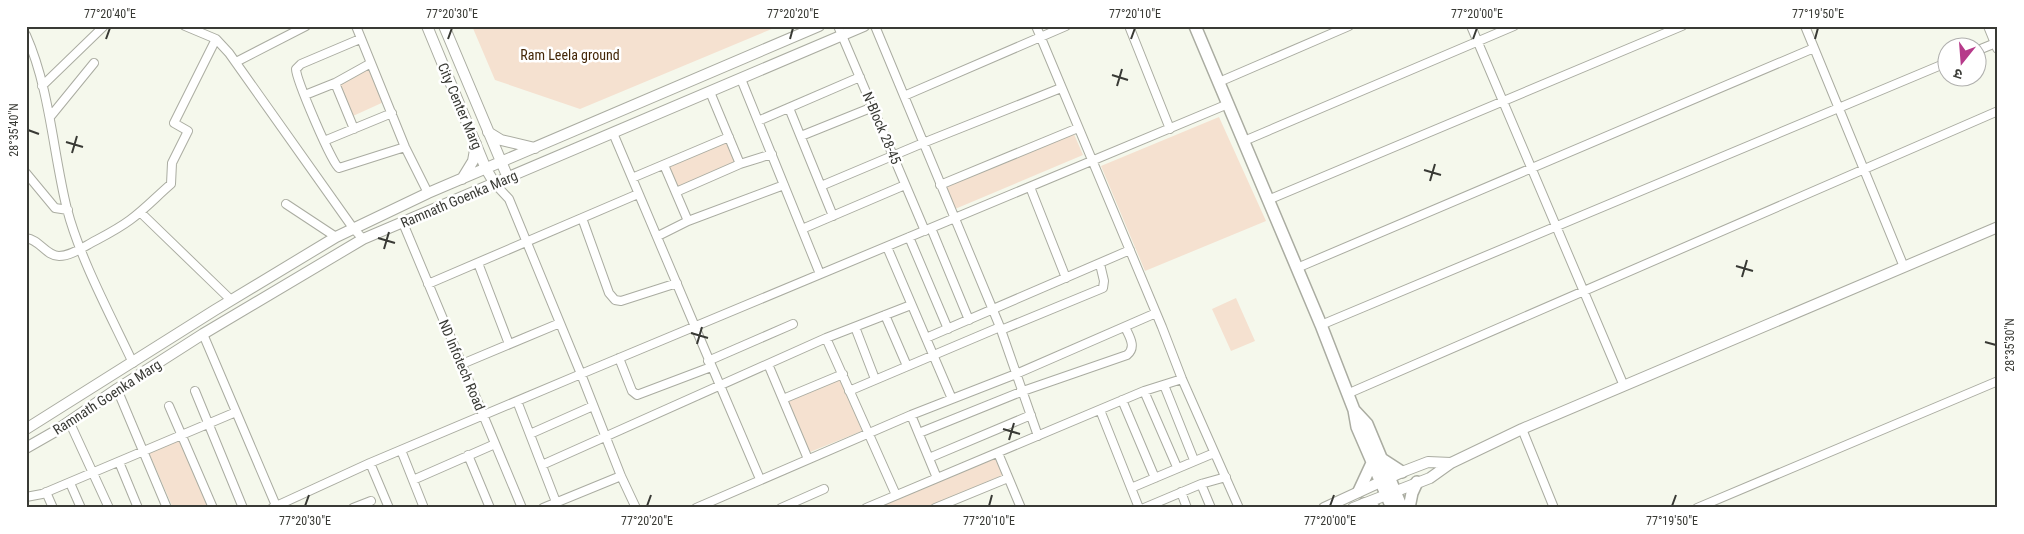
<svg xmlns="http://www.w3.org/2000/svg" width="2024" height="534" viewBox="0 0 2024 534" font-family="'Roboto Condensed','Noto Sans Devanagari',sans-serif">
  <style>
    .park { fill: #f5e1d0 }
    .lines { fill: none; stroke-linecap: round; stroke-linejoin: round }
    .minor-casing { stroke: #aaaca1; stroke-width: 10 }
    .tertiary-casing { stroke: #aaaca1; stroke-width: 12 }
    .secondary-casing { stroke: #aaaca1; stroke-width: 14 }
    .minor { stroke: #fff; stroke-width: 8 }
    .tertiary { stroke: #fff; stroke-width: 10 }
    .secondary { stroke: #fff; stroke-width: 11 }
    .ticks { fill: none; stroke: #393a35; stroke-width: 2 }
    .labels { text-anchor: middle; stroke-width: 5; stroke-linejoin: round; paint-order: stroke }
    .park-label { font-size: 14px; fill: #442708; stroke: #fff }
    .street-label { font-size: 14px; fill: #393a35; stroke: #fff }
    .neatline { fill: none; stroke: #393a35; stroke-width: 2 }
    .ticks-label { font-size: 12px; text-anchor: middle; fill: #393a35 }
  </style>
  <rect width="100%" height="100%" fill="#f5f8ec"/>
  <path class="park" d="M 472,26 L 773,26 L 774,28 L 580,109 L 495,80 Z
    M 370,65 L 386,101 L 353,116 L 337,80 Z
    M 1219,117 L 1266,221 L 1145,271 L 1101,166 Z
    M 1074,134 L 1083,155 L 955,209 L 946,187 Z
    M 727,141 L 737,163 L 677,188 L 668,166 Z
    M 1236,298 L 1255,341 L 1231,351 L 1212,309 Z
    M 841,379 L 862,431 L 810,452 L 788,400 Z
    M 180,440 L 210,508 L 173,508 L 149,453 Z
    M 995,457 L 1003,475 L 925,508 L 875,508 Z"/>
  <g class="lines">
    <g class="minor-casing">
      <path id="minor" d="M 185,26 L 216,39 L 229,53 L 353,228 L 363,239
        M 356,26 L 405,147 L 428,193
        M 838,26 L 925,231
        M 875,26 L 1000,327 L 1038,436
        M 1036,26 L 1162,327 L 1182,379 L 1239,508
        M 1129,26 L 1170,129
        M 1471,26 L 1624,386
        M 1805,26 L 1904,267
        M 26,35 C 50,89 53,153 67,209 C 80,259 111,316 133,363
        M 360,39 L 301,64 L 296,69 C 296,79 332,164 339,168 L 405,147
        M 1976,51 L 1998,42
        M 236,62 L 306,26
        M 741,79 L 820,274
        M 1219,82 L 1349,26
        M 335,83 L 354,129
        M 42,86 L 104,26
        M 710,92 L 740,164
        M 305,95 L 335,83 L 371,63
        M 904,96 L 1066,26
        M 789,108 L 833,216
        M 50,117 L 94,63
        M 758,121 L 860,77
        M 613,133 C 663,249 710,364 760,479
        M 801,136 L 873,107
        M 324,141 L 392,113
        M 1244,141 L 1514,26
        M 664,165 L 688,221
        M 26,173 L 55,208 L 68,210
        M 632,178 L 729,137
        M 495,184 L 509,199 L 581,374 L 621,476 L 636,508
        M 940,185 L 1078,128
        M 821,186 L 923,143 L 1061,88
        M 1030,187 L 1066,278
        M 676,192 L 740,164 L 772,154
        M 1268,200 L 1682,26
        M 286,204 L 336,237
        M 140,212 L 231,300
        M 582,218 L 609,293 L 615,300 L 621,301 L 677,283
        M 403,223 L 522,508
        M 931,228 L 969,320
        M 802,229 L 905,185
        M 658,236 L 688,221 L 784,185
        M 909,237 L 948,329
        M 26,238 C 39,239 46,256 59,256 C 70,256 82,248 91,243 C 104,236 118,229 130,220 C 145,209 157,196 171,184 L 172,163 L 188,131 L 174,123 L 216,39
        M 887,247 L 952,399
        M 478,263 L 509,344
        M 1297,268 L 1814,48
        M 428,284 L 638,194
        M 885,315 L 907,366
        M 1321,325 L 1946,63
        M 855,327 L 875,379
        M 1001,330 L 1103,288 L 1104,281 L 1100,264
        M 203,334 L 277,508
        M 826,338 L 896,495
        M 926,338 L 1130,250
        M 619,358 L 632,391 L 637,395 L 711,367
        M 708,361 L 793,324
        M 462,364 L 560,323
        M 768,364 L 808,459
        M 1164,385 L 1194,460
        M 117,389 L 167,508
        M 195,391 L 243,508
        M 849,391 L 1000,327
        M 1144,391 L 1177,467
        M 1347,394 L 1998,111
        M 783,399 L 843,374
        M 1122,400 L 1155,478
        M 517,401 L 556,502
        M 169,406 L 213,508
        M 1100,410 L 1139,508
        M 911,415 L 937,478
        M 69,421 L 109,508
        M 1522,429 L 1554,508
        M 919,433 L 1023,391 L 1127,355 C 1137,347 1129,336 1125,327
        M 530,434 L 593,406
        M 401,450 L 424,508
        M 998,453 L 1021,508
        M 468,455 L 490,508
        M 929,458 L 1031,415
        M 119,462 L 138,508
        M 370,463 L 389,508
        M 542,465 L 826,338 L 911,305
        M 413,480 L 495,444
        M 70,483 L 81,508
        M 1201,484 L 1211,508
        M 1131,488 L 1214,453
        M 46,492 L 53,508
        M 1181,492 L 1187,508
        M 26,497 L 42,494 L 236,412
        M 272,508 L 370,463 L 581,374 L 1228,104
        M 353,508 L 371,501
        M 543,508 L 621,476
        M 696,508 L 911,415 L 1016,374 L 1156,313
        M 781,508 L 824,489
        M 866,508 L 1144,391 L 1182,379
        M 935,508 L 1008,478
        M 1144,508 L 1201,484 L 1226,477
        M 1697,508 L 1998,381"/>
    </g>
    <g class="tertiary-casing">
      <path id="tertiary" d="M 427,26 L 486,169 L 495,184
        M 444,26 L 508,178
        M 1989,26 L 1998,48
        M 488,132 L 501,140 L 535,148
        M 462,179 L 473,161 L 476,144
        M 26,429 L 215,310 L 336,237 L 428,193 L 819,26
        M 26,448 L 54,432 L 117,389 L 203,334 L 363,239 L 864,26
        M 1324,508 L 1402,472 L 1428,462 L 1451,463
        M 1353,508 L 1430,478 L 1451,463 L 1522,429 L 1998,227"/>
    </g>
    <g class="secondary-casing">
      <path id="secondary" d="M 1195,26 L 1321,325 L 1354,410 L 1357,427 L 1392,508
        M 1354,410 L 1367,424 L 1402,508
        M 1382,459 L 1402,472
        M 1359,491 L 1372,463
        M 1364,504 L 1374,508
        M 1409,508 L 1412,493 L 1417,482"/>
    </g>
    <use href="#minor" class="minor"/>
    <use href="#tertiary" class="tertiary"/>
    <use href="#secondary" class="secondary"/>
  </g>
  <path class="ticks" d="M 106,39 L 110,28M 448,39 L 452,28M 790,39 L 793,28M 1131,39 L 1135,28M 1473,39 L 1477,28M 1815,39 L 1818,28M 1112,75 L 1128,80M 1117,86 L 1122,69M 28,130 L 39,134M 66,142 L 83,147M 72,153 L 77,136M 1424,170 L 1441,175M 1430,181 L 1435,164M 378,238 L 395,243M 384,249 L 389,232M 1736,266 L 1753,271M 1742,277 L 1747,260M 691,333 L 708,338M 1985,342 L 1996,345M 697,344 L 702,327M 1003,429 L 1020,434M 1009,440 L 1014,423M 305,506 L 309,495M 647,506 L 651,495M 989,506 L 992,495M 1330,506 L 1334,495M 1672,506 L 1676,495"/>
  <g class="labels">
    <g class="park-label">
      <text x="570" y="60">Ram Leela ground</text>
    </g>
    <g class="street-label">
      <text transform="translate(460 106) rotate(67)" y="5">City Center Marg</text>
      <text transform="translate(882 128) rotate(67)" y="5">N-Block 28-45</text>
      <text transform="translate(459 199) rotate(-23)" y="5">Ramnath Goenka Marg</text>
      <text transform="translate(462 365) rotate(67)" y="5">ND Infotech Road</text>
      <text transform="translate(107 397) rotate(-33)" y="5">Ramnath Goenka Marg</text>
    </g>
  </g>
  <rect width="2024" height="534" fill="none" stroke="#ffffff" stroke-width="55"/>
  <g transform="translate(1962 62) rotate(197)"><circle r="24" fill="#ffffff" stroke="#b0b0ae"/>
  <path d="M0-4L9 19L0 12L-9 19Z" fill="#b63a8a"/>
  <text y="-8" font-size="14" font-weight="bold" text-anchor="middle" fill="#393a35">उ</text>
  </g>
  <rect x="28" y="28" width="1968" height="478" class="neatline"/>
  <g class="ticks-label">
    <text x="110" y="18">77°20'40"E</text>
    <text x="452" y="18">77°20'30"E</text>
    <text x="793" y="18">77°20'20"E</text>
    <text x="1135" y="18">77°20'10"E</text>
    <text x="1477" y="18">77°20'00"E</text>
    <text x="1818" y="18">77°19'50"E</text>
    <text transform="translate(14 130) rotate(-90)" y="4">28°35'40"N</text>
    <text transform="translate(2010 345) rotate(-90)" y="4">28°35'30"N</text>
    <text x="305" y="525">77°20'30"E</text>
    <text x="647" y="525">77°20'20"E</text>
    <text x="989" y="525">77°20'10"E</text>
    <text x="1330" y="525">77°20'00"E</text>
    <text x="1672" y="525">77°19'50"E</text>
  </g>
</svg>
